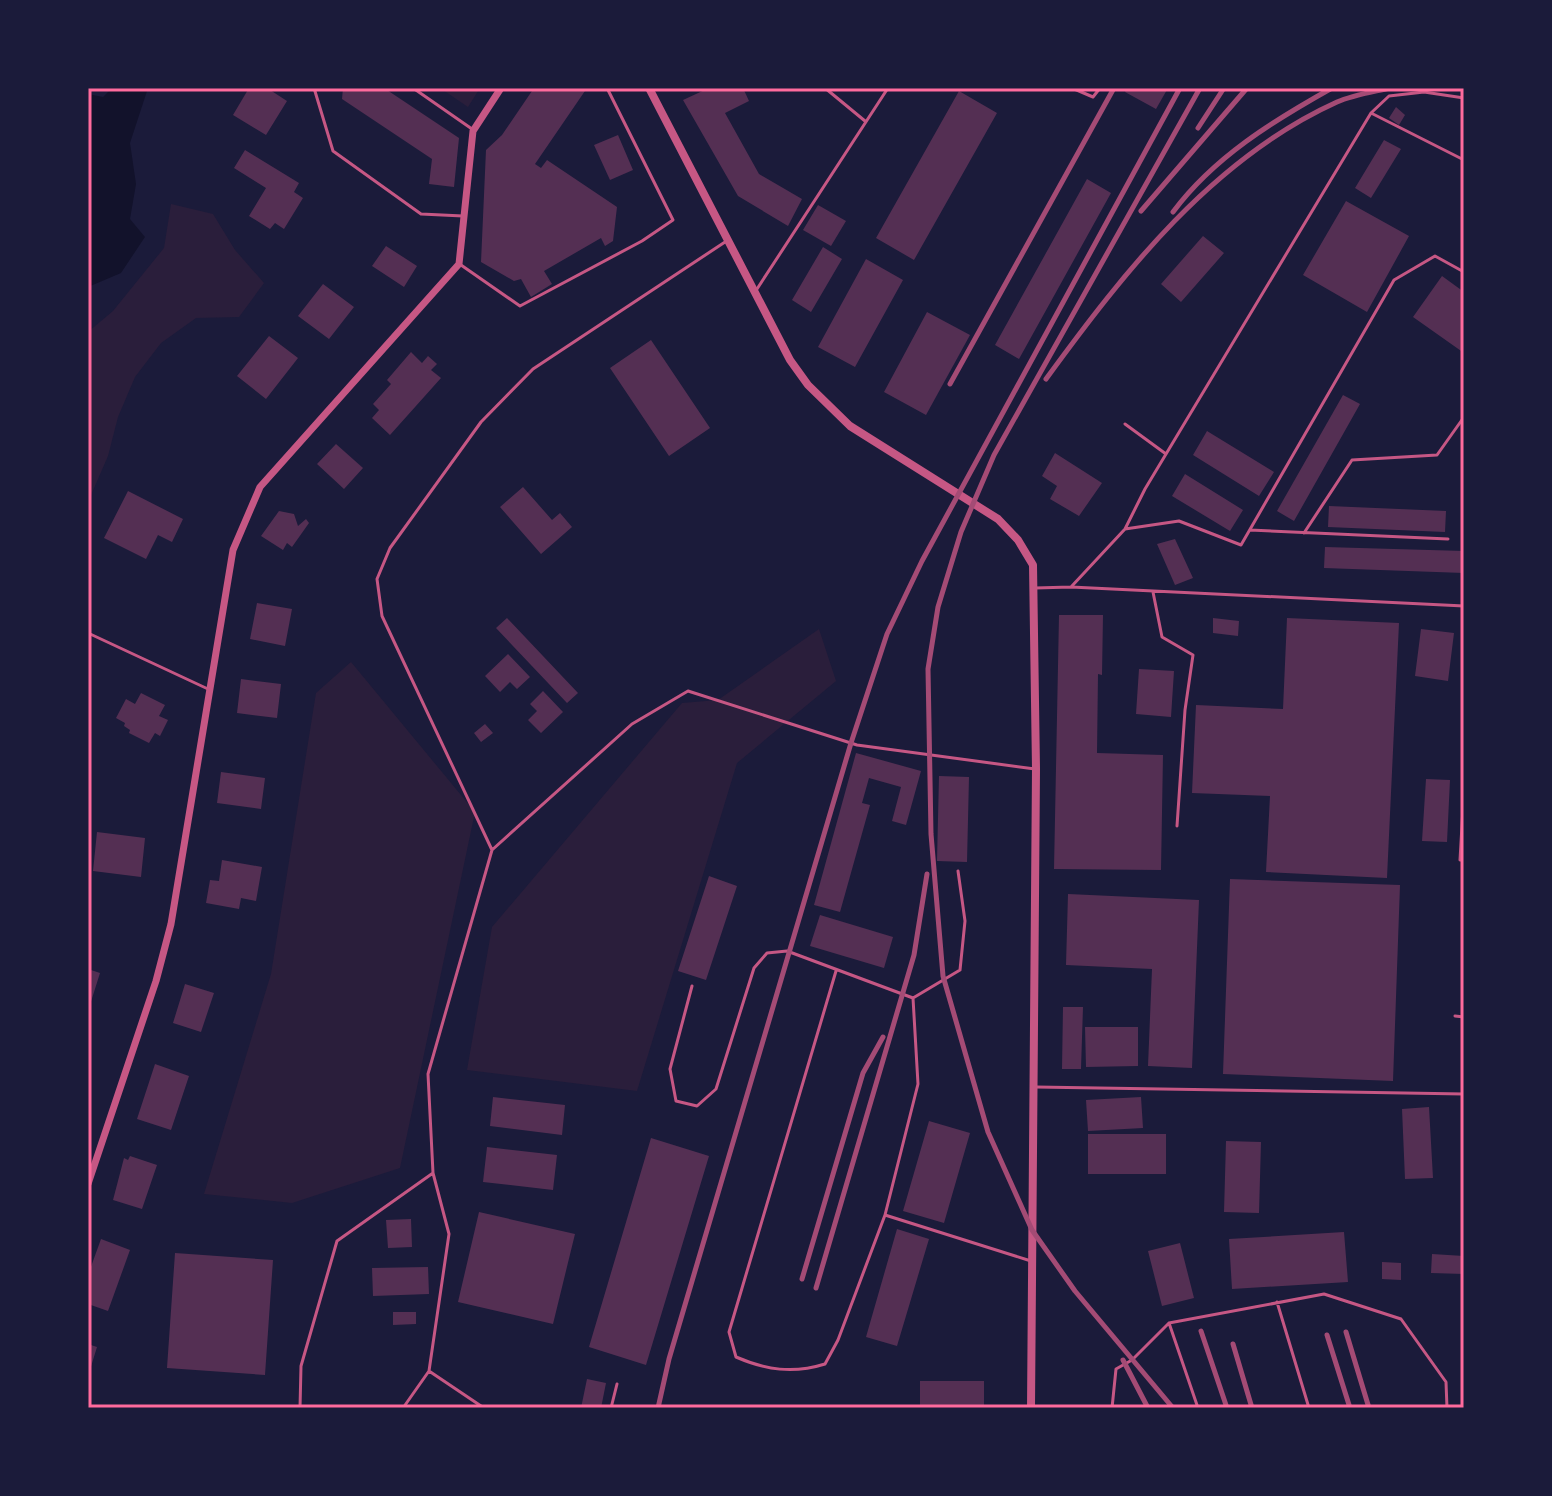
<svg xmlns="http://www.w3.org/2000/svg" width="1552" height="1496" viewBox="0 0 1552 1496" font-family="Ubuntu,sans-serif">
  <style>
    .green { fill: #2a1e3b }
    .water { fill: #12122b }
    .building { fill: #542f53 }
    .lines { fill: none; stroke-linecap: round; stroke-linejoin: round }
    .service { stroke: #c65784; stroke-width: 3 }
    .minor { stroke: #c65784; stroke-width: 7 }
    .tertiary { stroke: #c65784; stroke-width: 8 }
    .rail { stroke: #a44b75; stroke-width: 5 }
    .neatline { fill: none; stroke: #ff6b9d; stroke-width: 3 }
  </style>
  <rect width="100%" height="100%" fill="#1b1b3a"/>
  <path class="green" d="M 445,88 L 480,88 L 468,107 L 443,90 Z
    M 171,204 L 213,214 L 235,250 L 264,283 L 239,317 L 196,318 L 161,343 L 135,377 L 118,417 L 108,456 L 88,502 L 88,332 L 113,311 L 164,248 Z
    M 819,629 L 836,681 L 737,763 L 637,1091 L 467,1070 L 492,927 L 682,703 L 718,700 Z
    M 351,662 L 475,812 L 400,1168 L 292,1203 L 204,1194 L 271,974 L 316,693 Z"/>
  <path class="water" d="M 112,88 L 148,88 L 130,143 L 136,184 L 130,219 L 145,237 L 121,273 L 88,287 L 88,94 L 103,97 Z"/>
  <path class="building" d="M 249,88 L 267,88 L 287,101 L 266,135 L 233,115 Z
    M 343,88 L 384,88 L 459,138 L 454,187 L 429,184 L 432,159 L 342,99 Z
    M 534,88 L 587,88 L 535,164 L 541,168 L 547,160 L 617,207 L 613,241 L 605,246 L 601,238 L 544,271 L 552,284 L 531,297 L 521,279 L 514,281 L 481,262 L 486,150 L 502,135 Z
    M 709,88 L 712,91 L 717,88 L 743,88 L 749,101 L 725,113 L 759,174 L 802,199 L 788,226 L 738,196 L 683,100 Z
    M 1127,88 L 1168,88 L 1156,109 L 1125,92 Z
    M 959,91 L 997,113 L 914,260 L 876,238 Z
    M 1396,107 L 1405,115 L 1399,125 L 1389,118 Z
    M 618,135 L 633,170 L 610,180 L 594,145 Z
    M 1384,140 L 1401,149 L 1371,198 L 1355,188 Z
    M 245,150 L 299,183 L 294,192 L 303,198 L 284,229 L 275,223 L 270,229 L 249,216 L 266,188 L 234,168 Z
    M 1087,179 L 1111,193 L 1019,359 L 995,345 Z
    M 1346,201 L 1409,236 L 1367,312 L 1303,275 Z
    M 818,205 L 846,221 L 831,246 L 803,230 Z
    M 1203,236 L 1224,253 L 1181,302 L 1161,284 Z
    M 386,246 L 417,266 L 404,287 L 372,266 Z
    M 823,247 L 842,259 L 811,312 L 792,300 Z
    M 866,259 L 903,280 L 855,367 L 818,347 Z
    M 1442,276 L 1464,292 L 1464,353 L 1413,317 Z
    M 323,284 L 354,307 L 329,339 L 298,316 Z
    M 927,312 L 970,335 L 926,415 L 884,392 Z
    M 269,336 L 298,358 L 266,399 L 237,376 Z
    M 651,340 L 710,428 L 669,456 L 610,368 Z
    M 411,352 L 422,363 L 428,356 L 437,364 L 431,370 L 441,378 L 390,435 L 372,418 L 379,410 L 373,404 L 391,384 L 387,380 Z
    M 1343,395 L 1360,404 L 1294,521 L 1277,511 Z
    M 1207,431 L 1274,472 L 1259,496 L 1193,455 Z
    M 336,444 L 363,468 L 344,489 L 317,464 Z
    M 1055,453 L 1102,483 L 1079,516 L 1050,499 L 1057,486 L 1042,476 Z
    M 1185,474 L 1243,510 L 1230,531 L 1172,496 Z
    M 523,487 L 552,520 L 560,513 L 572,527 L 541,554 L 500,507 Z
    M 128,491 L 183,519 L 172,542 L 158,535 L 146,559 L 104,538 Z
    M 1329,506 L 1446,511 L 1445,532 L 1328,527 Z
    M 279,511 L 294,514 L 298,526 L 306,519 L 309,523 L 292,547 L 287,543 L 283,550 L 261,536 Z
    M 1175,539 L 1193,578 L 1175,585 L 1157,544 Z
    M 1325,547 L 1464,551 L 1464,573 L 1324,568 Z
    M 257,603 L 292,609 L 285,646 L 250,639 Z
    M 1059,615 L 1103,615 L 1102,675 L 1098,674 L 1097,753 L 1163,755 L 1161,870 L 1054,869 Z
    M 507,618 L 578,693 L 567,703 L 496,628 Z
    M 1213,618 L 1239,621 L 1238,636 L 1213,633 Z
    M 1287,618 L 1399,623 L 1387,878 L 1266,872 L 1270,796 L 1192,793 L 1196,705 L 1283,709 Z
    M 1421,629 L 1454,633 L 1448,681 L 1415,676 Z
    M 508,654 L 530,677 L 517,689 L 510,682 L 500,692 L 485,676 Z
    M 1139,669 L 1174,671 L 1171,717 L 1136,714 Z
    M 241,679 L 281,684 L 277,718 L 237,713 Z
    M 543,691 L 563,712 L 541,733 L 528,720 L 537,711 L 530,704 Z
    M 141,693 L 165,705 L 159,716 L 168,720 L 160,736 L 155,733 L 149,743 L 129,733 L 130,730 L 124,726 L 125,723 L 116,718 L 126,699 L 135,704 Z
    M 485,724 L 493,733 L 481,742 L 474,733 Z
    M 856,753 L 921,771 L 906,825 L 892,821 L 901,787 L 869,778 L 862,803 L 870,805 L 840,912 L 814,905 Z
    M 221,772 L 265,778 L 261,809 L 217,803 Z
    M 939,776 L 969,777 L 967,862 L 937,861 Z
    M 1426,779 L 1450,780 L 1447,842 L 1422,841 Z
    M 97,832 L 145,838 L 141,877 L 93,871 Z
    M 222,860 L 262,867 L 256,901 L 241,898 L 239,909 L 206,903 L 210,880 L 219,881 Z
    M 709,876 L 737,886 L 706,980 L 678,971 Z
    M 1230,879 L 1400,885 L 1393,1081 L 1223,1074 Z
    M 1068,894 L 1199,900 L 1192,1068 L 1148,1066 L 1152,969 L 1066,965 Z
    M 820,915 L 893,937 L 884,968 L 810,946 Z
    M 88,969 L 100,973 L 89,1008 L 88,1008 Z
    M 185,984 L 214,993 L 201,1032 L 173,1023 Z
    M 1063,1007 L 1083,1007 L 1081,1069 L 1062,1069 Z
    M 1085,1027 L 1138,1027 L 1138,1066 L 1086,1067 Z
    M 155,1064 L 189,1076 L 171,1130 L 137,1119 Z
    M 493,1097 L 565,1105 L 562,1135 L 490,1126 Z
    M 1141,1097 L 1143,1128 L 1088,1131 L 1086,1100 Z
    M 1429,1107 L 1433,1178 L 1405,1179 L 1402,1109 Z
    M 929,1121 L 970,1133 L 944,1223 L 903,1211 Z
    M 1088,1134 L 1166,1134 L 1166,1174 L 1088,1174 Z
    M 651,1138 L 709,1156 L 646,1365 L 589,1347 Z
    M 1226,1141 L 1261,1142 L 1259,1213 L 1224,1212 Z
    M 487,1147 L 557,1155 L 553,1190 L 483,1182 Z
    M 130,1156 L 157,1165 L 142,1209 L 113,1200 L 124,1158 L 128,1160 Z
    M 479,1212 L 575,1234 L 553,1324 L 458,1302 Z
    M 411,1219 L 412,1247 L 388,1248 L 386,1220 Z
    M 897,1229 L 929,1239 L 897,1346 L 866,1337 Z
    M 1344,1232 L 1348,1282 L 1232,1289 L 1229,1239 Z
    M 101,1239 L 130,1250 L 108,1311 L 88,1304 L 88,1275 Z
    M 1180,1243 L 1194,1298 L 1162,1306 L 1148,1251 Z
    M 175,1253 L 273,1260 L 265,1375 L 167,1368 Z
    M 1432,1254 L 1464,1256 L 1464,1274 L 1431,1273 Z
    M 1382,1262 L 1401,1263 L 1401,1280 L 1382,1279 Z
    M 428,1267 L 429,1294 L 373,1296 L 372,1268 Z
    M 393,1312 L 416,1312 L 416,1324 L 393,1325 Z
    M 88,1344 L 97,1347 L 89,1373 L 88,1373 Z
    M 587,1379 L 606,1383 L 601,1408 L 581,1408 Z
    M 920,1381 L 984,1381 L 984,1408 L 920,1408 Z"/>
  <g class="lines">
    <path class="service" d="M 314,88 L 333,151 L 421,214 L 463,216
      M 413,88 L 472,129
      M 825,88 L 865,121
      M 1072,88 L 1093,97 L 1100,88
      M 1371,113 L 1464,160
      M 725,242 L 533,369 L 481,422 L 390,548 L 377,579 L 382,616 L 492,850 L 632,724 L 688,691 L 857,745 L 1035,769
      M 461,265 L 520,306 L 642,241 L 673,220 L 607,88
      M 757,289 L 888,88
      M 1125,424 L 1166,454
      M 1125,529 L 1179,521 L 1241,545 L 1394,280 L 1435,256 L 1464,272
      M 1250,530 L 1448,539
      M 1304,533 L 1352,460 L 1437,455 L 1464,417
      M 1071,587 L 1125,529 L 1145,489 L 1371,113 L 1389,96 L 1424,92 L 1464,98
      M 1035,588 L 1071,587 L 1464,606
      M 1153,592 L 1162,637 L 1193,655 L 1185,710 L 1177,826
      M 88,633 L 208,689
      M 1464,790 L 1460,860 L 1464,860
      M 836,971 L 729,1332 L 736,1357 C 766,1370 793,1374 825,1364 L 838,1340 L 885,1215
      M 692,986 L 670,1069 L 676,1101 L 697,1106 L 716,1089 L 754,968 L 767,953 L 787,951 L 913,998 L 918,1084 L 885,1215 L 1031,1261
      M 913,998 L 960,970 L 965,921 L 958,871
      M 1455,1016 L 1464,1017
      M 1036,1087 L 1464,1094
      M 1277,1302 L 1309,1408
      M 429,1371 L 484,1408
      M 300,1408 L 301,1366 L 337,1241 L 433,1173
      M 403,1408 L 429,1371 L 449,1234 L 433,1173 L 428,1074 L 492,850
      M 611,1408 L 617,1384
      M 1112,1408 L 1116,1369 L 1132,1360 L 1169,1323
      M 1198,1408 L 1169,1323 L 1324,1294 L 1401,1319 L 1446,1382 L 1447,1408"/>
    <path class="minor" d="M 88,1184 L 156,981 L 171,924 L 233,550 L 260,487 L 459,264 L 473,131 L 501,88"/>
    <path class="tertiary" d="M 649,88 L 790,360 L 808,385 L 850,426 L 998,519 L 1018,540 L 1033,565 L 1036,769 L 1031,1408"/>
    <path class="rail" d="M 1198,128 L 1224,88
      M 1141,211 L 1247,88
      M 1173,212 C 1214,157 1273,121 1332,88
      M 1046,379 C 1124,272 1213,158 1337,102 C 1353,95 1373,92 1390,88
      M 950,384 L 1114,88
      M 802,1279 L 863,1073 L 883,1037
      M 816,1288 L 914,955 L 927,874
      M 1201,1331 L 1227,1408
      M 1346,1332 L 1369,1408
      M 1327,1335 L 1350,1408
      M 1233,1344 L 1252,1408
      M 1123,1360 L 1148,1408
      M 658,1408 L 669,1359 L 851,743 L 887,634 L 922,561 L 1180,88
      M 1173,1408 L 1075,1291 L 1032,1230 L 988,1132 L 943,976 L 931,834 L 928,669 L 938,607 L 961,532 L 994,455 L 1200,88"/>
  </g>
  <rect width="1552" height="1496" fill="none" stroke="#1b1b3a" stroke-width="180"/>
  <rect x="90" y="90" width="1372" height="1316" class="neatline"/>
</svg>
